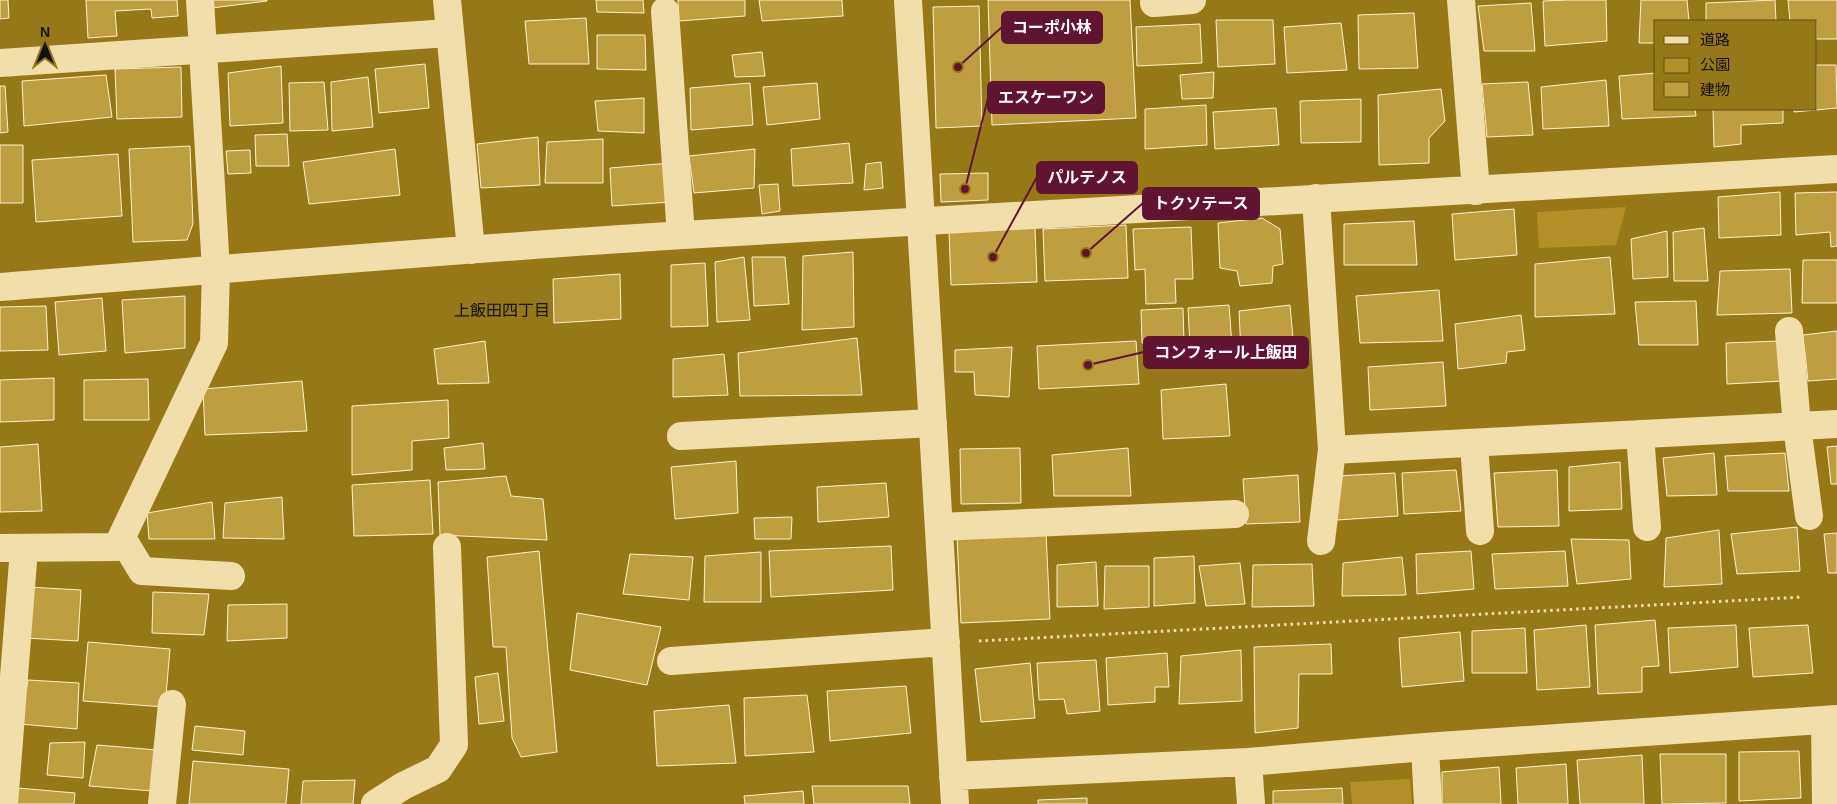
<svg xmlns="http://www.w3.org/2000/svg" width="1837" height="804" viewBox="0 0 1837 804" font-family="Helvetica,'Noto Sans JP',sans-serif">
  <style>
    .green { fill: #b38f28 }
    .building { fill: #be9e41; stroke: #fcf1d3 }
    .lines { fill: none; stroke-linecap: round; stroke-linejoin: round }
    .path { stroke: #f1dfab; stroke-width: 3; stroke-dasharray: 2.5 4; stroke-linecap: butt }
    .minor { stroke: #f1dfab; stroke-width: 28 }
    .labels { text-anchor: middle; stroke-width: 4.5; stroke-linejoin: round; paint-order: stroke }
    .neighbourhood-label { font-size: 16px; fill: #111; stroke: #977819 }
    .leader { fill: none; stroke: #611432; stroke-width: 2 }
    .callout-dot { fill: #611432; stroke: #977819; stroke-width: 2 }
    .callout { fill: #611432; stroke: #611432; stroke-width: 2 }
    .callout-label { font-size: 16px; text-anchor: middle; font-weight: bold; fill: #fff }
  </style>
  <rect width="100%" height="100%" fill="#977819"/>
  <path class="green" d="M 1626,207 L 1616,245 L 1539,248 L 1537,212 Z
    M 1410,779 L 1412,804 L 1352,804 L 1350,782 Z"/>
  <path class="building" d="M 0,0 L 8,0 L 9,18 L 0,19 Z
    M 86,0 L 177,0 L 178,16 L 152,18 L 151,9 L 115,11 L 117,36 L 88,38 Z
    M 211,0 L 267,0 L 267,1 L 212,8 Z
    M 596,0 L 643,0 L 644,13 L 597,12 Z
    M 678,0 L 745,0 L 745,16 L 679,21 Z
    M 759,0 L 842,0 L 843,16 L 762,21 Z
    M 988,0 L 1130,0 L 1136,118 L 992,125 Z
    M 1568,0 L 1606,0 L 1607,41 L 1545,46 L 1543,1 Z
    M 1641,0 L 1687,0 L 1689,21 L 1656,21 L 1656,43 L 1639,43 Z
    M 1775,0 L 1776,21 L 1706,21 L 1706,3 Z
    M 1788,0 L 1837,0 L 1837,39 L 1816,39 L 1816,21 L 1790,21 Z
    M 1531,3 L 1535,51 L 1484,51 L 1478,6 Z
    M 979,6 L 982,126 L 936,128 L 933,7 Z
    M 1414,13 L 1418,68 L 1359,69 L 1358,15 Z
    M 586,18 L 589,64 L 529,64 L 525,21 Z
    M 1216,20 L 1273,20 L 1275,64 L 1218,67 Z
    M 1341,23 L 1347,70 L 1287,73 L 1284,27 Z
    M 1200,24 L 1202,63 L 1137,66 L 1136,27 Z
    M 597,35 L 645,35 L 646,70 L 597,69 Z
    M 762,52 L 765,76 L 735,77 L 732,55 Z
    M 425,64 L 429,108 L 379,113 L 375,69 Z
    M 1816,65 L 1836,65 L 1837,108 L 1794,112 L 1794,109 L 1816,109 Z
    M 281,66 L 283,123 L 230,126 L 228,73 Z
    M 181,67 L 182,117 L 117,119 L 115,69 Z
    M 1214,72 L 1213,98 L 1182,99 L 1180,75 Z
    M 1656,73 L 1656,109 L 1695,109 L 1696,116 L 1622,119 L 1619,76 Z
    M 106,75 L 112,117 L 24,126 L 22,81 Z
    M 368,77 L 373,127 L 332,131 L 331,82 Z
    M 1606,80 L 1609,126 L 1543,129 L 1541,87 Z
    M 324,82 L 328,130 L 290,131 L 289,83 Z
    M 1528,82 L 1533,135 L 1487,137 L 1482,84 Z
    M 750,83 L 753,125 L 691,130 L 690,88 Z
    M 817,83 L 820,119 L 767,125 L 763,87 Z
    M 0,86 L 5,86 L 8,132 L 0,133 Z
    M 1441,89 L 1445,121 L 1429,138 L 1429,163 L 1379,165 L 1378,95 Z
    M 644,98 L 644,133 L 598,131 L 595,101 Z
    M 1361,99 L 1361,142 L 1301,143 L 1300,101 Z
    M 1206,105 L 1207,145 L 1145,149 L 1145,109 Z
    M 1276,108 L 1279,145 L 1215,149 L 1213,112 Z
    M 1713,109 L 1783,109 L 1783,123 L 1741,125 L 1741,144 L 1714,147 Z
    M 287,134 L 289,166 L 256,166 L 255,135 Z
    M 538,137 L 540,185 L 481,188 L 477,144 Z
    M 603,139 L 603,183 L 545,183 L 547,142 Z
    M 849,143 L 853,183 L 793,186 L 791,149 Z
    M 0,145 L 23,145 L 23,203 L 0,203 Z
    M 190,146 L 193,224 L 187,240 L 133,242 L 129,149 Z
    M 395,149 L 400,195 L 309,204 L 303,162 Z
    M 755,149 L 754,188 L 694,193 L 689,156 Z
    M 250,150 L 251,173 L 228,174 L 226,151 Z
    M 118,154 L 122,216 L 36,222 L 32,160 Z
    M 881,162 L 883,188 L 864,190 L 866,164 Z
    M 671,163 L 671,202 L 612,206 L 610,168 Z
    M 988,173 L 988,200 L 941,202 L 940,174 Z
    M 778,184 L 780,211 L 762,214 L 759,185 Z
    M 1780,192 L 1781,235 L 1719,238 L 1718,197 Z
    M 1837,192 L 1837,246 L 1831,247 L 1830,232 L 1796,235 L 1795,193 Z
    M 1514,209 L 1517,255 L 1455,260 L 1452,214 Z
    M 1262,218 L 1280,229 L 1283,264 L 1273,266 L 1272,283 L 1240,286 L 1237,271 L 1220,268 L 1218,223 Z
    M 1414,221 L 1417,265 L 1344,265 L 1344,224 Z
    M 1126,225 L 1128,278 L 1045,281 L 1043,229 Z
    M 1191,227 L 1193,279 L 1175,279 L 1176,303 L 1146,304 L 1145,269 L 1135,270 L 1133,229 Z
    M 1035,228 L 1037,282 L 951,285 L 949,231 Z
    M 1704,228 L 1708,281 L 1674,281 L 1673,232 Z
    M 1667,231 L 1668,277 L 1633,279 L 1631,239 Z
    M 853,252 L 854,327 L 802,330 L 803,256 Z
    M 744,257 L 750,320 L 717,322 L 715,262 Z
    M 752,257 L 785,257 L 789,304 L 754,306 Z
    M 1610,257 L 1615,314 L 1535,317 L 1535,264 Z
    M 1803,260 L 1837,260 L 1837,303 L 1802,303 Z
    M 705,263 L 708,326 L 671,327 L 671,265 Z
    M 1790,269 L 1792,313 L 1717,315 L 1720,271 Z
    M 620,274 L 621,319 L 554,323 L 553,279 Z
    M 1439,290 L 1443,341 L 1360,343 L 1356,296 Z
    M 185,296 L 185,348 L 125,353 L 122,300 Z
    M 102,298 L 106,351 L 59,355 L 55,302 Z
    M 1696,301 L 1698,345 L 1639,345 L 1635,302 Z
    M 1229,305 L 1232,345 L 1190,345 L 1188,308 Z
    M 1290,305 L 1294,350 L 1241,352 L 1239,311 Z
    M 46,306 L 48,350 L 0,351 L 0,307 Z
    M 1183,308 L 1184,342 L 1142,343 L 1141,310 Z
    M 1521,315 L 1525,350 L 1507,352 L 1506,363 L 1458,369 L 1455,324 Z
    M 1837,331 L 1837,379 L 1808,381 L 1803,335 Z
    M 857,338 L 862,395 L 740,396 L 738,353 Z
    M 485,341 L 489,383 L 438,384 L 434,349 Z
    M 1136,341 L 1139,384 L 1039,389 L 1037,346 Z
    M 1778,341 L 1783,381 L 1727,384 L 1726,343 Z
    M 1012,347 L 1009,397 L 975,395 L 974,372 L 955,372 L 955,350 Z
    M 724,354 L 728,395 L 673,397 L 673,359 Z
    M 1443,362 L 1446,406 L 1370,410 L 1368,367 Z
    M 54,378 L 54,420 L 0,422 L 0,380 Z
    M 148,379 L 149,420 L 84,420 L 84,380 Z
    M 302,381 L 307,431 L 205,435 L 203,389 Z
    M 1226,384 L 1230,436 L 1163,439 L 1161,390 Z
    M 448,400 L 449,438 L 412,441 L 412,470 L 352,475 L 352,406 Z
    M 483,443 L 485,469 L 446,470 L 444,448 Z
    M 38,444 L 42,511 L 0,512 L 0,447 Z
    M 1837,446 L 1837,484 L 1831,484 L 1827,447 Z
    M 1020,448 L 1021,503 L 961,504 L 960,449 Z
    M 1128,448 L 1131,496 L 1054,496 L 1052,455 Z
    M 1714,453 L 1717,495 L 1667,496 L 1663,458 Z
    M 1785,453 L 1789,491 L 1728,491 L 1725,456 Z
    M 736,461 L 738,513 L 675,519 L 671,467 Z
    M 1620,462 L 1622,509 L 1569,511 L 1569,467 Z
    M 1456,470 L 1461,511 L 1404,514 L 1402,473 Z
    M 1557,470 L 1559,526 L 1498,527 L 1494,473 Z
    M 1395,473 L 1398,516 L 1337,520 L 1335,476 Z
    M 1298,475 L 1300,522 L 1246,524 L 1243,479 Z
    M 506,476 L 511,496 L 543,499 L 547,540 L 440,535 L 438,482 Z
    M 430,480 L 433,534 L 354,536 L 352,485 Z
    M 886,483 L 889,517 L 818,522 L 817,487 Z
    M 282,497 L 284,539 L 223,538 L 225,503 Z
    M 212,502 L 215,539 L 149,539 L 147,513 Z
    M 792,517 L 791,539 L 755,539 L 754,518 Z
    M 1797,527 L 1800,571 L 1737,574 L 1731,534 Z
    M 1719,530 L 1722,584 L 1664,587 L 1666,538 Z
    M 1046,532 L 1050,619 L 961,623 L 957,536 Z
    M 1837,533 L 1837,573 L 1828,573 L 1824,534 Z
    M 1571,539 L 1629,540 L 1631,579 L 1577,584 Z
    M 891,546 L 893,590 L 771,597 L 769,551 Z
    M 539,551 L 557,752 L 521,757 L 512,738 L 506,647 L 493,647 L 487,557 Z
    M 1471,551 L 1474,589 L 1417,594 L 1416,554 Z
    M 1565,551 L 1568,586 L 1495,589 L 1492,554 Z
    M 761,552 L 761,602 L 704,602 L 705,556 Z
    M 630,554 L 693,557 L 689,600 L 623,594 Z
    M 1194,556 L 1195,603 L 1154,606 L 1154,558 Z
    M 1402,557 L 1406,595 L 1342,596 L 1343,563 Z
    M 1096,562 L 1098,606 L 1057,607 L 1057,565 Z
    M 1240,563 L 1245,604 L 1206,606 L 1199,566 Z
    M 1312,564 L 1314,606 L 1252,607 L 1253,565 Z
    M 1105,566 L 1149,566 L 1149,607 L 1104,609 Z
    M 28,587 L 81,590 L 78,641 L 25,638 Z
    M 153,592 L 209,594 L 204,635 L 152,633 Z
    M 287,604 L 287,638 L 227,641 L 228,605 Z
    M 577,613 L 661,627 L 647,685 L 570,670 Z
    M 1655,620 L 1659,666 L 1642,667 L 1642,692 L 1598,694 L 1595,625 Z
    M 1586,625 L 1590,687 L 1537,690 L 1534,630 Z
    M 1736,625 L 1738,667 L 1670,673 L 1668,628 Z
    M 1808,625 L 1813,673 L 1753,677 L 1749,628 Z
    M 1525,628 L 1527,673 L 1472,673 L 1472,631 Z
    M 1460,632 L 1464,681 L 1402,687 L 1399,638 Z
    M 88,642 L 170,649 L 165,707 L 83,701 Z
    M 1331,644 L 1332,674 L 1299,674 L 1298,728 L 1255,733 L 1254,647 Z
    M 1241,650 L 1242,701 L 1179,704 L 1181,656 Z
    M 1167,653 L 1169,687 L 1155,687 L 1155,702 L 1108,705 L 1106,658 Z
    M 1096,660 L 1100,711 L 1067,714 L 1064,699 L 1039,700 L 1037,663 Z
    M 1030,663 L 1035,718 L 981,722 L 975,669 Z
    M 498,673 L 504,721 L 479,724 L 475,677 Z
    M 28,680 L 79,683 L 77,729 L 20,724 Z
    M 906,686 L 911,733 L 830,741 L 827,691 Z
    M 807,695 L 814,752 L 745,756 L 744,698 Z
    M 729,705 L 736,763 L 657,766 L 654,711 Z
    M 195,726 L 245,731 L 243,755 L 192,750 Z
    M 85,742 L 83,778 L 47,775 L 50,743 Z
    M 97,745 L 157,750 L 153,791 L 89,786 Z
    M 1799,751 L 1801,798 L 1739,801 L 1739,752 Z
    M 1660,754 L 1726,754 L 1726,803 L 1662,804 Z
    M 1642,755 L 1644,804 L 1580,804 L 1577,760 Z
    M 193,761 L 289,769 L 286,804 L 189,804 Z
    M 1566,764 L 1568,804 L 1518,804 L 1516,768 Z
    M 1499,767 L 1501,804 L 1442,804 L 1442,772 Z
    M 355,780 L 353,804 L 301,804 L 303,781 Z
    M 812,786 L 908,786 L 910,804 L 814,804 Z
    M 18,788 L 75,793 L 74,804 L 16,804 Z
    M 1342,788 L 1343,804 L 1273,804 L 1273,791 Z
    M 803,791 L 804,804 L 745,804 L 744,796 Z
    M 1087,798 L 1087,804 L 1038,804 L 1038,800 Z"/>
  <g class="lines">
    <path class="path" d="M 979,641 L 1803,597"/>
    <path class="minor" d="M 447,0 L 471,250
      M 908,0 L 955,804
      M 1461,0 L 1476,191
      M 1154,3 L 1192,0
      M 665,11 L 681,235
      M 0,63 L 449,33
      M 1316,198 L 1332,450 L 1837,424
      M 0,287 C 227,269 455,249 683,235 C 1067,211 1452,192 1837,169
      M 1789,331 L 1797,426 L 1809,516
      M 1640,434 L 1647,527
      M 681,436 L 933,423
      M 1474,443 L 1480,531
      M 939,527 L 1235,514
      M 122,538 L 142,571 L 231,576
      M 1321,541 L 1332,450
      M 0,548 L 117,547 L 214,343 L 216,270 L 200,0
      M 671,661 L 946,642
      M 1825,720 L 1826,804
      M 1425,747 L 1428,804
      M 1248,762 L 1251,804
      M 953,776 L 1248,762 L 1425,747 L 1837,719
      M 4,804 L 24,549
      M 162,804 L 172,704
      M 375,804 L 403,786 L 438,769 L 454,745 L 447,547"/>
  </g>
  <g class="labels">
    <g class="neighbourhood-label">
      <text x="502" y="316">上飯田四丁目</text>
    </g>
  </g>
  <path class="leader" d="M958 67L1002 27M965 189L988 98M993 257L1037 177M1086 253L1143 203M1088 365L1144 352"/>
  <g class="callout-dot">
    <circle cx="958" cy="67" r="5"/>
    <circle cx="965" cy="189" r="5"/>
    <circle cx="993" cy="257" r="5"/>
    <circle cx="1086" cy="253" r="5"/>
    <circle cx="1088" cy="365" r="5"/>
  </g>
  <g class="callout">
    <rect x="1002" y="12" width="100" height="31" rx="5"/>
    <rect x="988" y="82" width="116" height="31" rx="5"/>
    <rect x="1037" y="162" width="100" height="31" rx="5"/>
    <rect x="1143" y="188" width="116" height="31" rx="5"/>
    <rect x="1144" y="337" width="164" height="31" rx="5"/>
  </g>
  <g class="callout-label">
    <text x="1052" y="33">コーポ小林</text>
    <text x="1046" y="103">エスケーワン</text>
    <text x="1087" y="183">パルテノス</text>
    <text x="1201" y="209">トクソテース</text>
    <text x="1226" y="358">コンフォール上飯田</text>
  </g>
  <rect x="1654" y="20" width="162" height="90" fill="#977819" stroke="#614f16"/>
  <rect x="1664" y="36" width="25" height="8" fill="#f1dfab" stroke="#614f16"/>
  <text x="1700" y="45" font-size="15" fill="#111111">道路</text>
  <rect x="1664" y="58" width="25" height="15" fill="#b38f28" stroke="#614f16"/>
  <text x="1700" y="70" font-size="15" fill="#111111">公園</text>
  <rect x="1664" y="82" width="25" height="15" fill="#be9e41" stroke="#614f16"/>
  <text x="1700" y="95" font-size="15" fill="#111111">建物</text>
  <g transform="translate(45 45)" stroke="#977819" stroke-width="4" paint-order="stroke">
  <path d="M0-4L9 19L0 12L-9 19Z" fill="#111111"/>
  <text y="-8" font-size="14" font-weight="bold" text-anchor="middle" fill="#111111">N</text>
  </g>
</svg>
